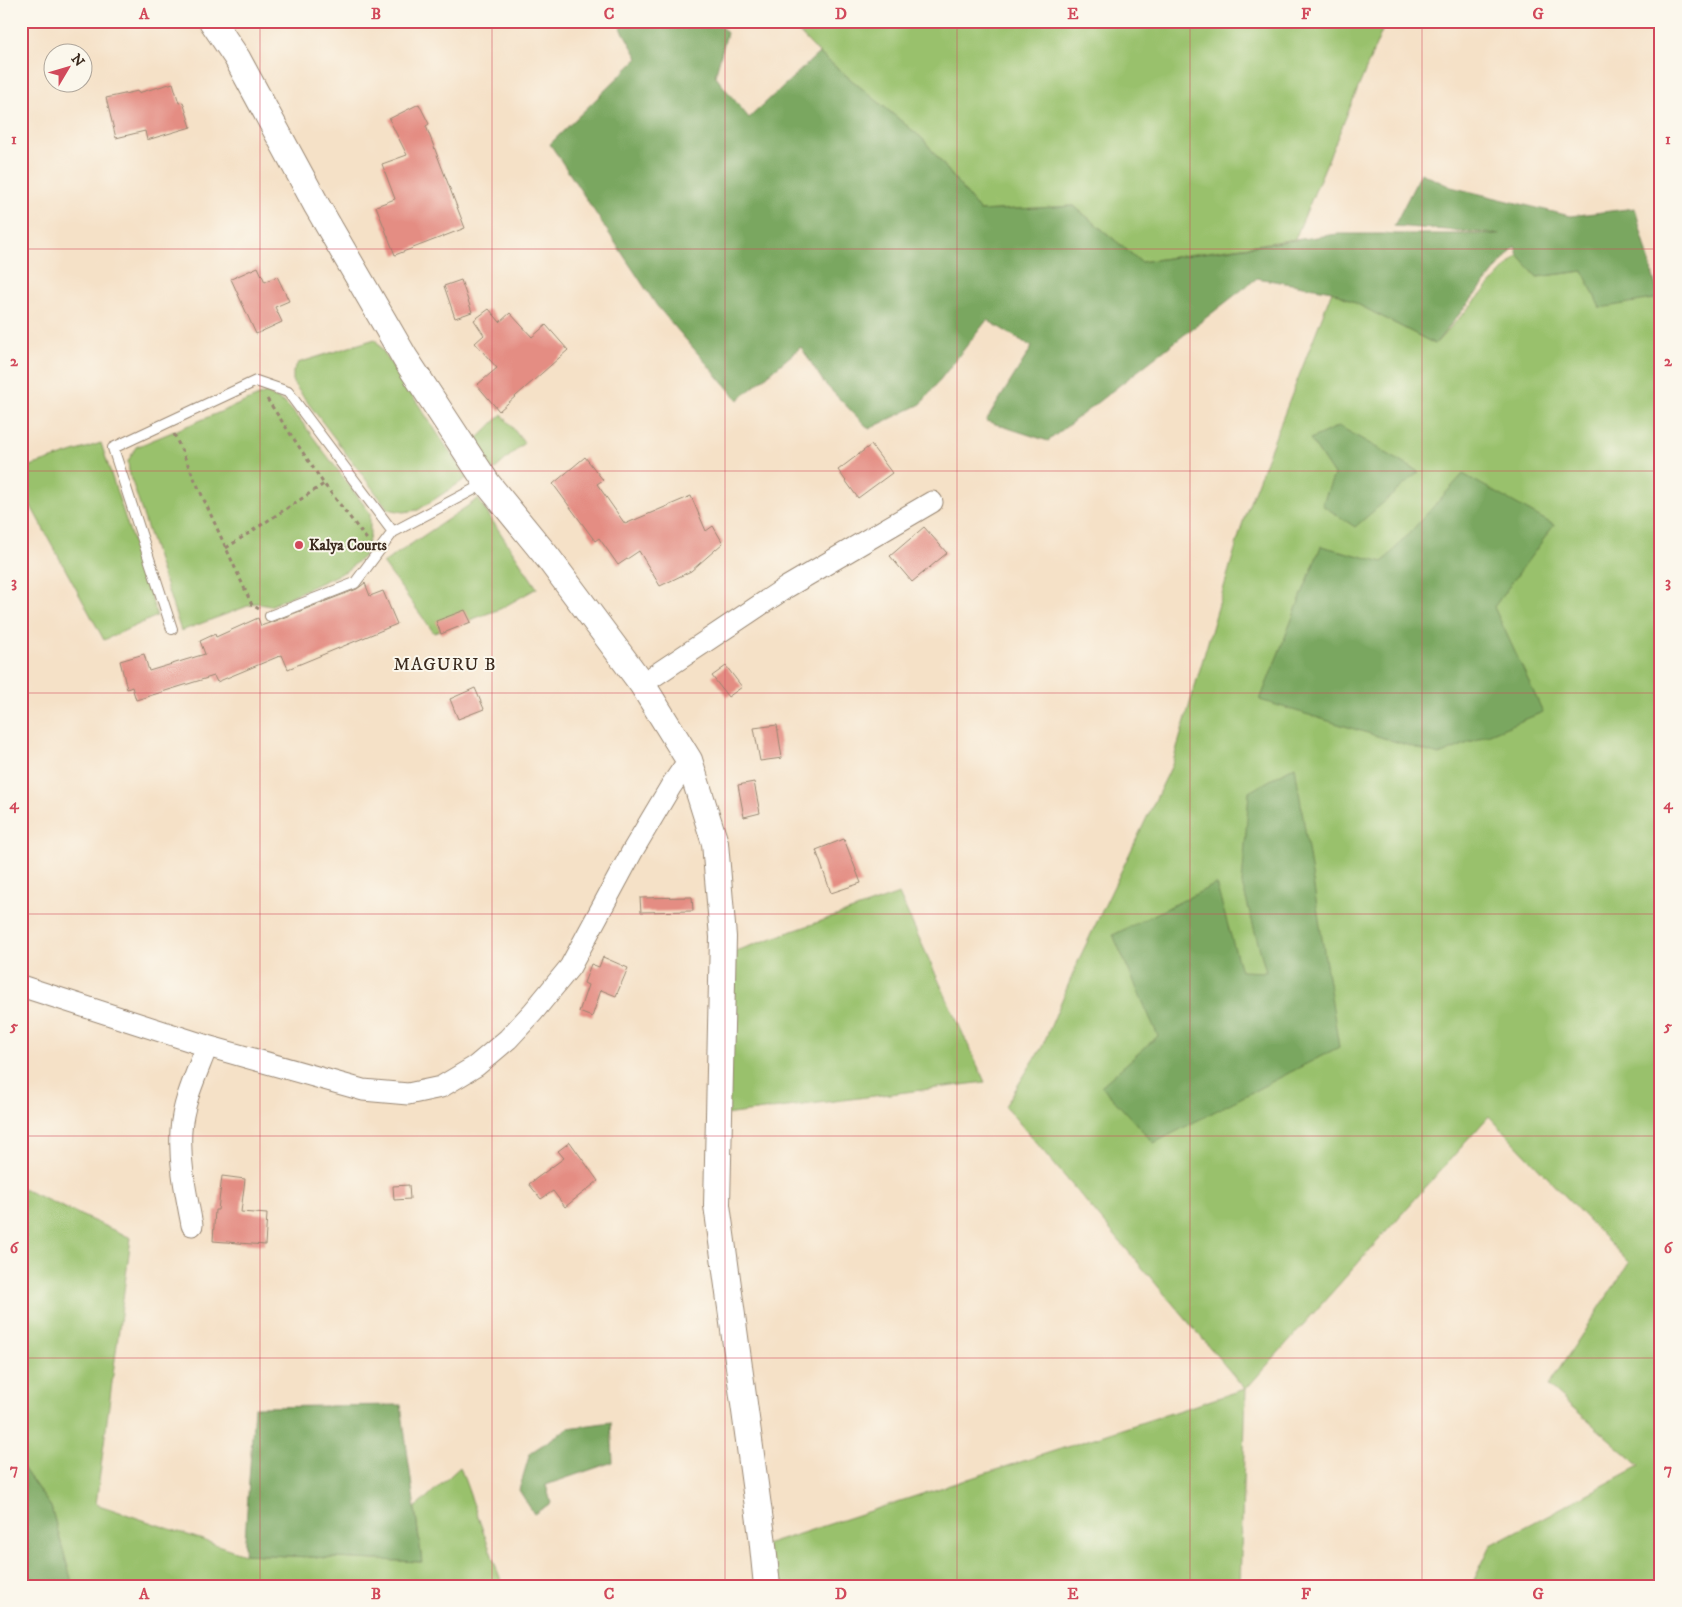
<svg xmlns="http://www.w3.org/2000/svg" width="1682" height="1607" viewBox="0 0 1682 1607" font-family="'IM FELL DW Pica',serif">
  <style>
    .green { fill: #99c16c; stroke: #6a7645 }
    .forest { fill: #7aa760; stroke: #5a683f }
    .building { fill: #e48d83 }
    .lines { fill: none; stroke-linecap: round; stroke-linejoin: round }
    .service-casing { stroke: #988672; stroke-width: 12 }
    .minor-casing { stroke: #988672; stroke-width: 23 }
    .tertiary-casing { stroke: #988672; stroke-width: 28 }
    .path { stroke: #988672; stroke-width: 3; stroke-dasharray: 4 4; stroke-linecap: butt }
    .service { stroke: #fff; stroke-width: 10 }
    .minor { stroke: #fff; stroke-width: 21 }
    .tertiary { stroke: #fff; stroke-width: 26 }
    .grid { fill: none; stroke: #d1495b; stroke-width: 1; stroke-opacity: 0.55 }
    .poi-dot { fill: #d1495b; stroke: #fbf7ec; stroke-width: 2 }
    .labels { text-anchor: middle; stroke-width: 4; stroke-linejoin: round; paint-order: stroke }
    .poi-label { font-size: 15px; font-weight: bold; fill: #3b2a1e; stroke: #fbf7ec; text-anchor: start }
    .quarter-label { font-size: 18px; letter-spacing: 1px; fill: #3b2a1e; stroke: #fbf7ec }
    .neatline { fill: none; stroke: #d1495b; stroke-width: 2 }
    .grid-label { font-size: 16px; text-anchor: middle; font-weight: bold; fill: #d1495b }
  </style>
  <rect width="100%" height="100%" fill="#fbf7ec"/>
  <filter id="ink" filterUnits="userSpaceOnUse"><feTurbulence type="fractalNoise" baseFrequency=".02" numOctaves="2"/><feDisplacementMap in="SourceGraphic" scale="10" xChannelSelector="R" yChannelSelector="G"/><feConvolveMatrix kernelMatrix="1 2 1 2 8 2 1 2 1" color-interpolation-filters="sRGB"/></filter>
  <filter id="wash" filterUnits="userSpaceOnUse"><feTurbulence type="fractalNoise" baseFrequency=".0096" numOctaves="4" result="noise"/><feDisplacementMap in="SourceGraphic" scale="20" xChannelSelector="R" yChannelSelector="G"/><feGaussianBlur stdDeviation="1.12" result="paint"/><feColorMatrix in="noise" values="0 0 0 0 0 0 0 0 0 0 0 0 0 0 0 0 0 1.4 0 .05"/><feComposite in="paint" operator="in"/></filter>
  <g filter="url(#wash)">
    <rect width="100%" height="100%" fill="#f5e1c7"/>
    <path class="green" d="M 788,21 L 1380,21 L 1384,26 L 1295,239 L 1141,262 L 1074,206 L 980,211 L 923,139 L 819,53 Z
      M 1518,255 L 1537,277 L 1583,271 L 1600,307 L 1661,294 L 1661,1586 L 1471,1586 L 1491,1545 L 1640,1466 L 1548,1386 L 1629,1263 L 1489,1116 L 1246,1389 L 1240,1586 L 761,1586 L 756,1548 L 1245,1389 L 1005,1106 L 1042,1047 L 1080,957 L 1172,765 L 1245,515 L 1332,291 L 1435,344 Z
      M 375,339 L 467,478 L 418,510 L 403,512 L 388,509 L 293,383 L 293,371 L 298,363 Z
      M 266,393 L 285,403 L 298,417 L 370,513 L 370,536 L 364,556 L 346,571 L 270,606 L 256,603 L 181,631 L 129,472 L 128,461 L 136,447 Z
      M 502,414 L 524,443 L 493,471 L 473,443 Z
      M 101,443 L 157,616 L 104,640 L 21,488 L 21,469 Z
      M 478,499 L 537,588 L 500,609 L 434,633 L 383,563 Z
      M 899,894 L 985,1082 L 724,1115 L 724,955 Z
      M 21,1188 L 131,1238 L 96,1504 L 244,1554 L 422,1562 L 415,1508 L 460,1467 L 503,1586 L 73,1586 L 51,1507 L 21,1465 Z"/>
    <path class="forest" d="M 617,21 L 716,21 L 727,33 L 715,76 L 749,118 L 819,53 L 923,139 L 980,211 L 1074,206 L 1141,262 L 1337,234 L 1500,234 L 1394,226 L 1421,173 L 1451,187 L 1570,216 L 1635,208 L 1659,298 L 1600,308 L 1583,271 L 1537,277 L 1518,255 L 1515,246 L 1435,344 L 1332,291 L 1257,278 L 1048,441 L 986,421 L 1032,347 L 987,320 L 921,404 L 869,429 L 824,383 L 801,347 L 738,400 L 657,306 L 550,144 L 638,58 Z
      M 1339,426 L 1419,472 L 1355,527 L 1322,505 L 1334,475 L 1310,439 Z
      M 1463,474 L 1554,525 L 1494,607 L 1543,712 L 1439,755 L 1260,700 L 1321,546 L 1383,562 Z
      M 1295,766 L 1339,1047 L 1154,1143 L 1101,1086 L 1158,1036 L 1113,935 L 1216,884 L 1241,971 L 1266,972 L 1242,884 L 1249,792 Z
      M 401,1405 L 422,1562 L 244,1554 L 254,1407 Z
      M 611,1422 L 613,1462 L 546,1485 L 551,1503 L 534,1514 L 519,1490 L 530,1453 L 568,1428 Z
      M 21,1465 L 51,1507 L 73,1586 L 21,1584 Z"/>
    <g id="blocks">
      <path class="building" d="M 173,83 L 179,103 L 183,102 L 191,127 L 147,140 L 145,131 L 116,138 L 106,98 L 138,91 L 138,93 Z
        M 419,104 L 429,124 L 426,126 L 465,228 L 395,255 L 376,206 L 395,199 L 382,164 L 407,155 L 389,119 Z
        M 258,267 L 265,282 L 277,276 L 289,301 L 275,307 L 282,322 L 256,334 L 231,279 Z
        M 461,280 L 472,312 L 455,318 L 444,286 Z
        M 489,309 L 500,322 L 510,313 L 532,337 L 546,325 L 568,350 L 499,411 L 477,385 L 497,368 L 475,343 L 484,335 L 474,320 Z
        M 871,445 L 892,473 L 858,498 L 838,470 Z
        M 585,457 L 603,480 L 597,484 L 625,524 L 691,496 L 706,531 L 713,526 L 723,543 L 691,571 L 660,586 L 639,551 L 618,565 L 599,538 L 595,541 L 553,484 Z
        M 924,527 L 947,553 L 912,582 L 890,556 Z
        M 365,583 L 370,596 L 383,591 L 397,624 L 288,669 L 282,655 L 217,682 L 214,676 L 136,700 L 132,687 L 127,689 L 120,661 L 144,654 L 149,671 L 205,654 L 200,641 L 215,634 L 216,637 L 258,618 L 261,626 L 272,622 L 357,589 Z
        M 465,610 L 471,622 L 441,634 L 436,621 Z
        M 726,666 L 742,687 L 728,697 L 712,676 Z
        M 475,688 L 484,709 L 458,719 L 450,699 Z
        M 777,725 L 782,758 L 760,761 L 754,728 Z
        M 754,782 L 760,813 L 744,817 L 738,785 Z
        M 844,839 L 861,883 L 831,893 L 816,850 Z
        M 692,897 L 693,911 L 641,912 L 640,898 Z
        M 603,957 L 628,968 L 616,996 L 601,990 L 592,1017 L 579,1012 L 588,985 L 584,983 L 591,964 L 599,967 Z
        M 570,1142 L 598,1181 L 565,1207 L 553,1191 L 541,1199 L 529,1184 L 564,1158 L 558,1151 Z
        M 222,1176 L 245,1179 L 241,1212 L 267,1214 L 265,1245 L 213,1241 L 215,1210 L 218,1210 Z
        M 409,1185 L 410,1199 L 394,1200 L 393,1186 Z"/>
    </g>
  </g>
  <g filter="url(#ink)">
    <use href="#blocks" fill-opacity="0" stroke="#988672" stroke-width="1"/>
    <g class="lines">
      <g class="service-casing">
        <path id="service" d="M 270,616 L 355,583 L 393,532 L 486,483
          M 172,629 L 113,448 L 256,381 L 288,392 L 393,532"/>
      </g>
      <g class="minor-casing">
        <path id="minor" d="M 642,684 L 787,587 L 932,502
          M 21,986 L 207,1046 L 363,1090 L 408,1094 L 441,1087 L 476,1066 L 508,1039 L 533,1012 L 570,967 L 633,850 L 671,786 L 689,760
          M 192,1225 C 186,1194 179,1162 181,1130 C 183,1101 197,1073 207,1046"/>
      </g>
      <g class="tertiary-casing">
        <path id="tertiary" d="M 212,21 L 237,58 L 317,206 L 405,358 L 487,483 L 549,559 L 642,684 L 689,760 L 715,843 L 723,937 L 717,1205 L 762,1536 L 767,1586"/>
      </g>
      <path class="path" d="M 267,399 L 324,484 L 369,542
        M 174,434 L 252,605 L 259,609
        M 226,548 L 324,484"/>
      <use href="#service" class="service"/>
      <use href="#minor" class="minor"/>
      <use href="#tertiary" class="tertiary"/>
    </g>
  </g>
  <path class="grid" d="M 260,21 L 260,1586M 492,21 L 492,1586M 725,21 L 725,1586M 957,21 L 957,1586M 1190,21 L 1190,1586M 1422,21 L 1422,1586M 21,249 L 1661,249M 21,471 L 1661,471M 21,693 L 1661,693M 21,914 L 1661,914M 21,1136 L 1661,1136M 21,1358 L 1661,1358"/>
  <circle class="poi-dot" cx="299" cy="545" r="5"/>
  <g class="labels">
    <g class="poi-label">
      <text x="309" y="550">Kalya Courts</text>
    </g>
    <g class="quarter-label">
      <text x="445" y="670">MAGURU B</text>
    </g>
  </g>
  <rect width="1682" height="1607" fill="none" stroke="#fbf7ec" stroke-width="55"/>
  <g transform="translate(68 68) rotate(52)"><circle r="24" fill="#fbf7ec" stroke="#aea59a"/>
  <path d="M0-4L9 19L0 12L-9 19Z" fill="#d1495b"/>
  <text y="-8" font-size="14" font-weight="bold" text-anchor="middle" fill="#3b2a1e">N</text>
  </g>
  <rect x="28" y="28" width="1626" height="1552" class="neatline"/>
  <g class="grid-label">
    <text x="144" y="19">A</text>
    <text x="376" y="19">B</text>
    <text x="609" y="19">C</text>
    <text x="841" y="19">D</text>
    <text x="1073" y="19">E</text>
    <text x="1306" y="19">F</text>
    <text x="1538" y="19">G</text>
    <text x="14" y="144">1</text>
    <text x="1668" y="144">1</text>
    <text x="14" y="366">2</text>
    <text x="1668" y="366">2</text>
    <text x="14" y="587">3</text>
    <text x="1668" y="587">3</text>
    <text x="14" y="809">4</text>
    <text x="1668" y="809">4</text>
    <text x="14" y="1031">5</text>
    <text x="1668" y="1031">5</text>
    <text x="14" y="1253">6</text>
    <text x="1668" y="1253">6</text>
    <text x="14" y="1474">7</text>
    <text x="1668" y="1474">7</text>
    <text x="144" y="1599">A</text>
    <text x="376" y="1599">B</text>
    <text x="609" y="1599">C</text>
    <text x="841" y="1599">D</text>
    <text x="1073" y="1599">E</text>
    <text x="1306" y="1599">F</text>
    <text x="1538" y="1599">G</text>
  </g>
</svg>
